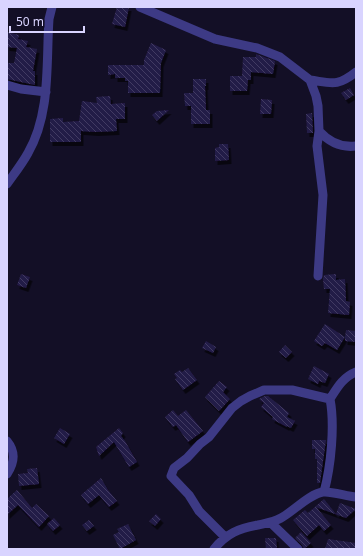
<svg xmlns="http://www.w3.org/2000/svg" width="363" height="556" viewBox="0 0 363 556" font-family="'Noto Sans',sans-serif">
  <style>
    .building { fill: url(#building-back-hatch); filter: url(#shadow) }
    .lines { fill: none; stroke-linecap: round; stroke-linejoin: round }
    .minor { stroke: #3d3a85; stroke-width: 9 }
  </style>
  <defs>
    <pattern id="building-back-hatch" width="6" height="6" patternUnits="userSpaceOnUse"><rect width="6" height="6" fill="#241b47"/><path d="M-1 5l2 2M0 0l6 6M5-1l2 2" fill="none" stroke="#433b63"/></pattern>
    <filter id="shadow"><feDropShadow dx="2.5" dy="4" stdDeviation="0" flood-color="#0009"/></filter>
  </defs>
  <rect width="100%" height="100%" fill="#130f26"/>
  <path class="building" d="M 117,7 L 129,7 L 125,27 L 112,24 Z
    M 7,32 L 19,35 L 18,39 L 28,41 L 26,47 L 37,49 L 33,71 L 35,71 L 35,85 L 7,79 L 8,63 L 14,63 L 17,48 L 7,47 Z
    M 151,43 L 166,50 L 161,63 L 160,93 L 128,93 L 128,81 L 125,81 L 125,78 L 115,78 L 115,74 L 108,75 L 108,65 L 144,65 L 144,60 Z
    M 256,54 L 275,61 L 273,74 L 251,72 L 251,80 L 248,80 L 247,91 L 230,91 L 230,76 L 242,76 L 243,57 L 256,57 Z
    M 193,79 L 206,79 L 206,86 L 205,86 L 206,110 L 210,110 L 210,124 L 191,124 L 191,106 L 185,106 L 184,93 L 193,93 Z
    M 350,88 L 354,95 L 346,100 L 341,93 Z
    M 110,96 L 111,104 L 125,103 L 125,119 L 116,119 L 117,131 L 96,132 L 81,131 L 81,142 L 50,142 L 50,119 L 63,118 L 63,122 L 79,121 L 82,101 L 97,103 L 96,97 Z
    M 261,99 L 272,100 L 271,114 L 260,114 Z
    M 169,110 L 157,121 L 152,115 L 157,111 Z
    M 312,113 L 313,133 L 307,133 L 306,114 Z
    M 219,144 L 228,144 L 229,160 L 215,161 L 215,148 L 219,147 Z
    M 21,274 L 30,277 L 26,288 L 17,285 Z
    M 336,274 L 336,280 L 345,279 L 346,301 L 350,302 L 349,315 L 328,313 L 330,289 L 324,289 L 323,279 L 324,275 Z
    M 325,324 L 345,337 L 346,330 L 356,331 L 356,342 L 345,341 L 345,337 L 337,350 L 325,343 L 322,346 L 314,341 Z
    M 206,341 L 216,347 L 213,353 L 202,348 Z
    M 285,345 L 292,352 L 286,358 L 279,352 Z
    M 314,366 L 329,374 L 325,383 L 319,381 L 318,384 L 308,379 Z
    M 188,368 L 197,380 L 183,390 L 175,379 L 177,378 L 174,374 L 180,370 L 182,372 Z
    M 219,381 L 227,387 L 223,392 L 230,399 L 219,411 L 205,397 Z
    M 265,396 L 268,396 L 289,413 L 287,417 L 295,421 L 291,428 L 287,426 L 287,427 L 272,419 L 273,417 L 261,407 L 264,403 L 259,399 Z
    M 173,410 L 178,416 L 186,410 L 203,431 L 188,442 L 176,425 L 173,427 L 165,417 Z
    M 60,428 L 70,434 L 64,444 L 54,438 Z
    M 119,428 L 123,433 L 121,436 L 125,441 L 137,462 L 129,467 L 114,442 L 99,456 L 96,447 Z
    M 312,440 L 326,440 L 320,483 L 317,483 L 317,459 L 315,459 L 315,449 L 312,449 Z
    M 37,468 L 39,484 L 19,486 L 18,474 L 28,473 L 27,469 Z
    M 101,478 L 108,490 L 117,501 L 109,507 L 99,495 L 88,504 L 81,495 Z
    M 17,490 L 32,508 L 36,504 L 49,516 L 39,527 L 18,505 L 7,515 L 7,499 Z
    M 324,499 L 336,514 L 340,503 L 356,509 L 346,518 L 316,507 L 331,525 L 324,531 L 319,525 L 307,536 L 293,520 L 305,510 L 308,513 Z
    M 156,514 L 161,519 L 155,526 L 149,521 Z
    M 54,518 L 60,525 L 53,531 L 47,524 Z
    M 89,520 L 94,526 L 87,531 L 82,525 Z
    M 128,524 L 136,540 L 120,549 L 113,535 L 119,532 L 117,529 Z
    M 301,532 L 311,543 L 304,549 L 302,545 L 295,538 Z
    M 265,538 L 276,538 L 277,549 L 266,549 Z
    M 328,539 L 356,543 L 356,549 L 325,549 Z"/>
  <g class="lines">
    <path class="minor" d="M 140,7 L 215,39 L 257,48 L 280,57 L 310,80 L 316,96 L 318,106 L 319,131 L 317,146 L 323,195 L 318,276
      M 310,80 C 332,83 337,87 356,72
      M 7,85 L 21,89 L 46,92
      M 319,131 C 329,142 341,148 356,146
      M 7,184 C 14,174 22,164 28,153 C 51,113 46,63 49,19 L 52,7
      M 7,441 C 16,452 15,462 7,474
      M 324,492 C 331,466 335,425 330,399 C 337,388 343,377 356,372
      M 271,523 L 298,549
      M 225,537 L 199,511 L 189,495 L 171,476 L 174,468 L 187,458 L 200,444 L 209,437 L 232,408 L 241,401 L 250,396 L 264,390 L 292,390 L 330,399
      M 214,549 C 226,534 239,528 258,525 C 267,523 274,522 281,518 C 294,511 309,494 323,492 C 331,491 346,496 356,497"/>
  </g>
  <rect width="363" height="556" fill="none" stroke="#d9d4ff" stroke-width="16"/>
  <path d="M10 26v6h74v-6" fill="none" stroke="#d9d4ff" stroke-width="2"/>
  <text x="16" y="26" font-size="12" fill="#d9d4ff" stroke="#130f26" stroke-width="3" paint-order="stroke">50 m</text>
</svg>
